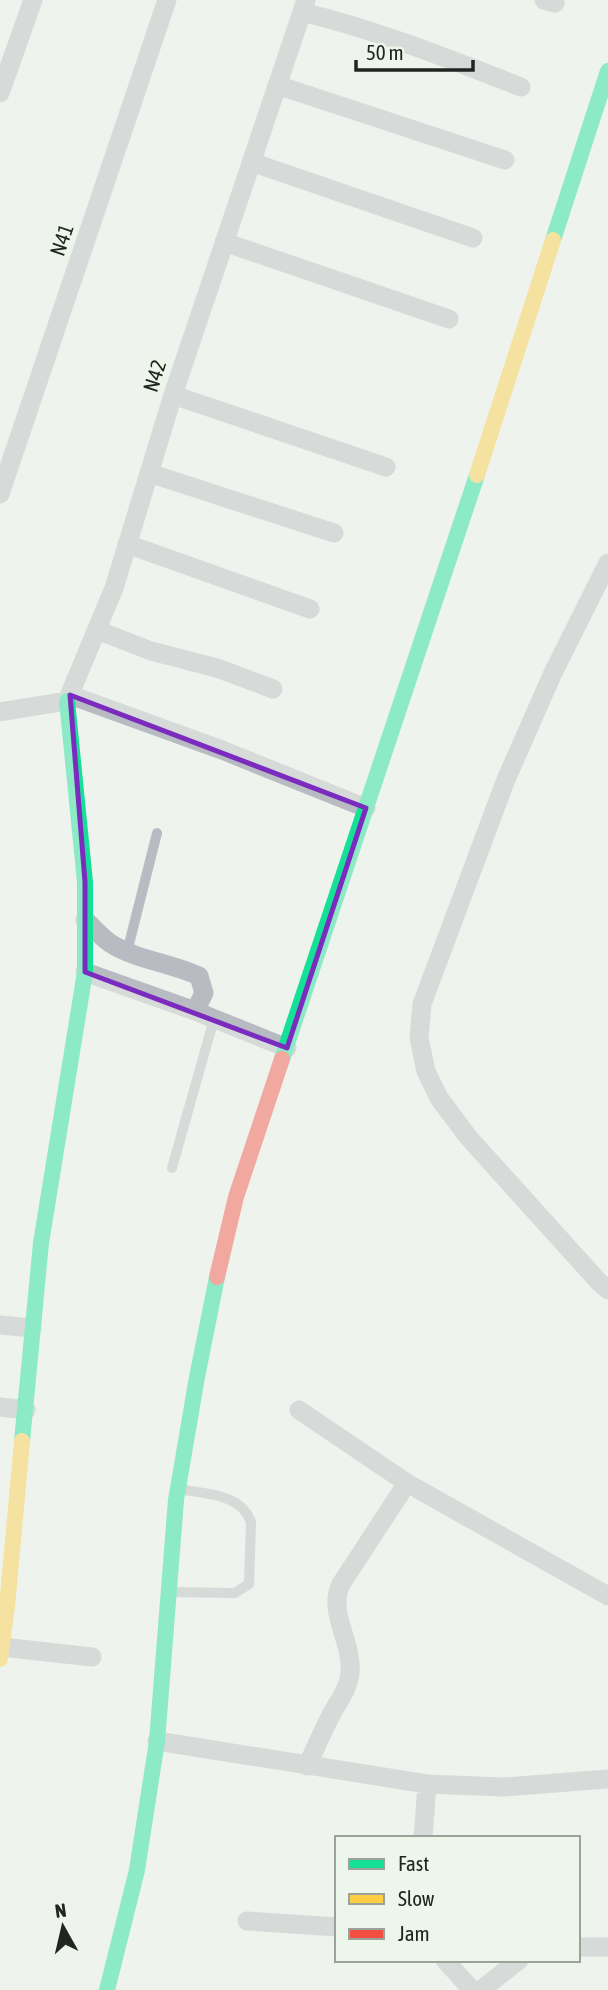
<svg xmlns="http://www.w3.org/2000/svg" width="608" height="1990" viewBox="0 0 608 1990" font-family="'Asap Condensed',sans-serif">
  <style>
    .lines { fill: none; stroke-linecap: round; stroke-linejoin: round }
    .lane { stroke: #b8bcc2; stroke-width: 10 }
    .street { stroke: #b8bcc2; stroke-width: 19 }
    .fast { stroke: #16e098; stroke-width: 16 }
    .slow { stroke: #ffcf43; stroke-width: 16 }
    .jam { stroke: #f24e42; stroke-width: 16 }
    .marked { fill: none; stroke: #7b2cbf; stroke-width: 5; stroke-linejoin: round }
    .labels { text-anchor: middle; stroke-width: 7; stroke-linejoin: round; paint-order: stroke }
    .street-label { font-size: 21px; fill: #212420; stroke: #edf6ea }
  </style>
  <rect width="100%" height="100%" fill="#eef3ed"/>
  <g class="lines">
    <path class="lane" d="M 127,952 L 157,833
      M 172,1168 L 214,1019
      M 169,1592 L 235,1593 L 249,1584 L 251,1522 C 241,1493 204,1494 179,1489"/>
    <path class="street" d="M 544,0 L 555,3
      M 302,12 C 377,30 449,59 521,87
      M 277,85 L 505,160
      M 0,93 L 33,0
      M 251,162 L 473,238
      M 224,242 L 449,319
      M 173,395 L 386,467
      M 149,473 L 334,533
      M 0,494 L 167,0
      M 127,544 L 310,609
      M 608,563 L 552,675 L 505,782 L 422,1004 L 419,1038 L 426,1071 L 439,1098 L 469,1138 L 598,1281 L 608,1290
      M 97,630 L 151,651 L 217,668 L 273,689
      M 70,695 L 222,750 L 366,808
      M 0,712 L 67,701 L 114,588 L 173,395 L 306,0
      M 85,920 C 93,927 101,937 110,943 C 136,960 171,963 199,976 L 204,993 L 195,1011
      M 85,972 L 195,1011 L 287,1048
      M 0,1325 L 32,1328
      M 0,1407 L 26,1410
      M 299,1410 L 407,1483 L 608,1596
      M 2,1647 L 92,1657
      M 157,1741 L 427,1784 L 504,1787 L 608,1779
      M 307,1766 C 315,1749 322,1733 330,1717 C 338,1701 348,1691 350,1673 C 353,1641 327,1613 341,1584 L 407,1483
      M 423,1838 L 427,1784
      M 247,1921 L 337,1927
      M 578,1947 L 608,1947
      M 445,1960 L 472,1990
      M 481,1990 L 519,1960"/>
    <path class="fast" d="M 553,240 L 608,71
      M 282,1059 L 477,475
      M 22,1441 L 41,1243 L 85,972 L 85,882 L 67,701
      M 107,1990 L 137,1870 L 157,1741 L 176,1500 L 197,1377 L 217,1277"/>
    <path class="slow" d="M 477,475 L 553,240
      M 0,1659 L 7,1606 L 22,1441"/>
    <path class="jam" d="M 217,1277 L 236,1197 L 282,1059"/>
  </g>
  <path d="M0 0H608V1990H0ZM 70,695 L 366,808 L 287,1048 L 85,972 L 85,882 Z" fill="#eef3ed" fill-opacity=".55" fill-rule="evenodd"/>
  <path class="marked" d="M 70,695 L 366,808 L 287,1048 L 85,972 L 85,882 Z"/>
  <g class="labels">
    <g class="street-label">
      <text transform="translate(62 240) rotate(-71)" y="7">N41</text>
      <text transform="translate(155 376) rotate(-72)" y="7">N42</text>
    </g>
  </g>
  <rect x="335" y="1836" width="245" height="126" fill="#edf6ea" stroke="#9ba299" stroke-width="2"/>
  <rect x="349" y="1859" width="35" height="10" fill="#16e098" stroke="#9ba299" stroke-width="2"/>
  <text x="398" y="1871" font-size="21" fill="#212420">Fast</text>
  <rect x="349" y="1894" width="35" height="10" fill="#ffcf43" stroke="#9ba299" stroke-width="2"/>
  <text x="398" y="1906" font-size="21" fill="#212420">Slow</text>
  <rect x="349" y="1929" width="35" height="10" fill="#f24e42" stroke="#9ba299" stroke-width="2"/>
  <text x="398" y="1941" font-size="21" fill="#212420">Jam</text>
  <g transform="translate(63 1927) rotate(352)" stroke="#edf6ea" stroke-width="5" paint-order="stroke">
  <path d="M0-5L12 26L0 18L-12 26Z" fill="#212420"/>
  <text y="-10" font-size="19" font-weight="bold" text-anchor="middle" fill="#212420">N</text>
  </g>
  <path d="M356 60v10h117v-10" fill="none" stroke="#212420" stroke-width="3.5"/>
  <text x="366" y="60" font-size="21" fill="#212420" stroke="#edf6ea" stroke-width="5" paint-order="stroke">50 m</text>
</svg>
